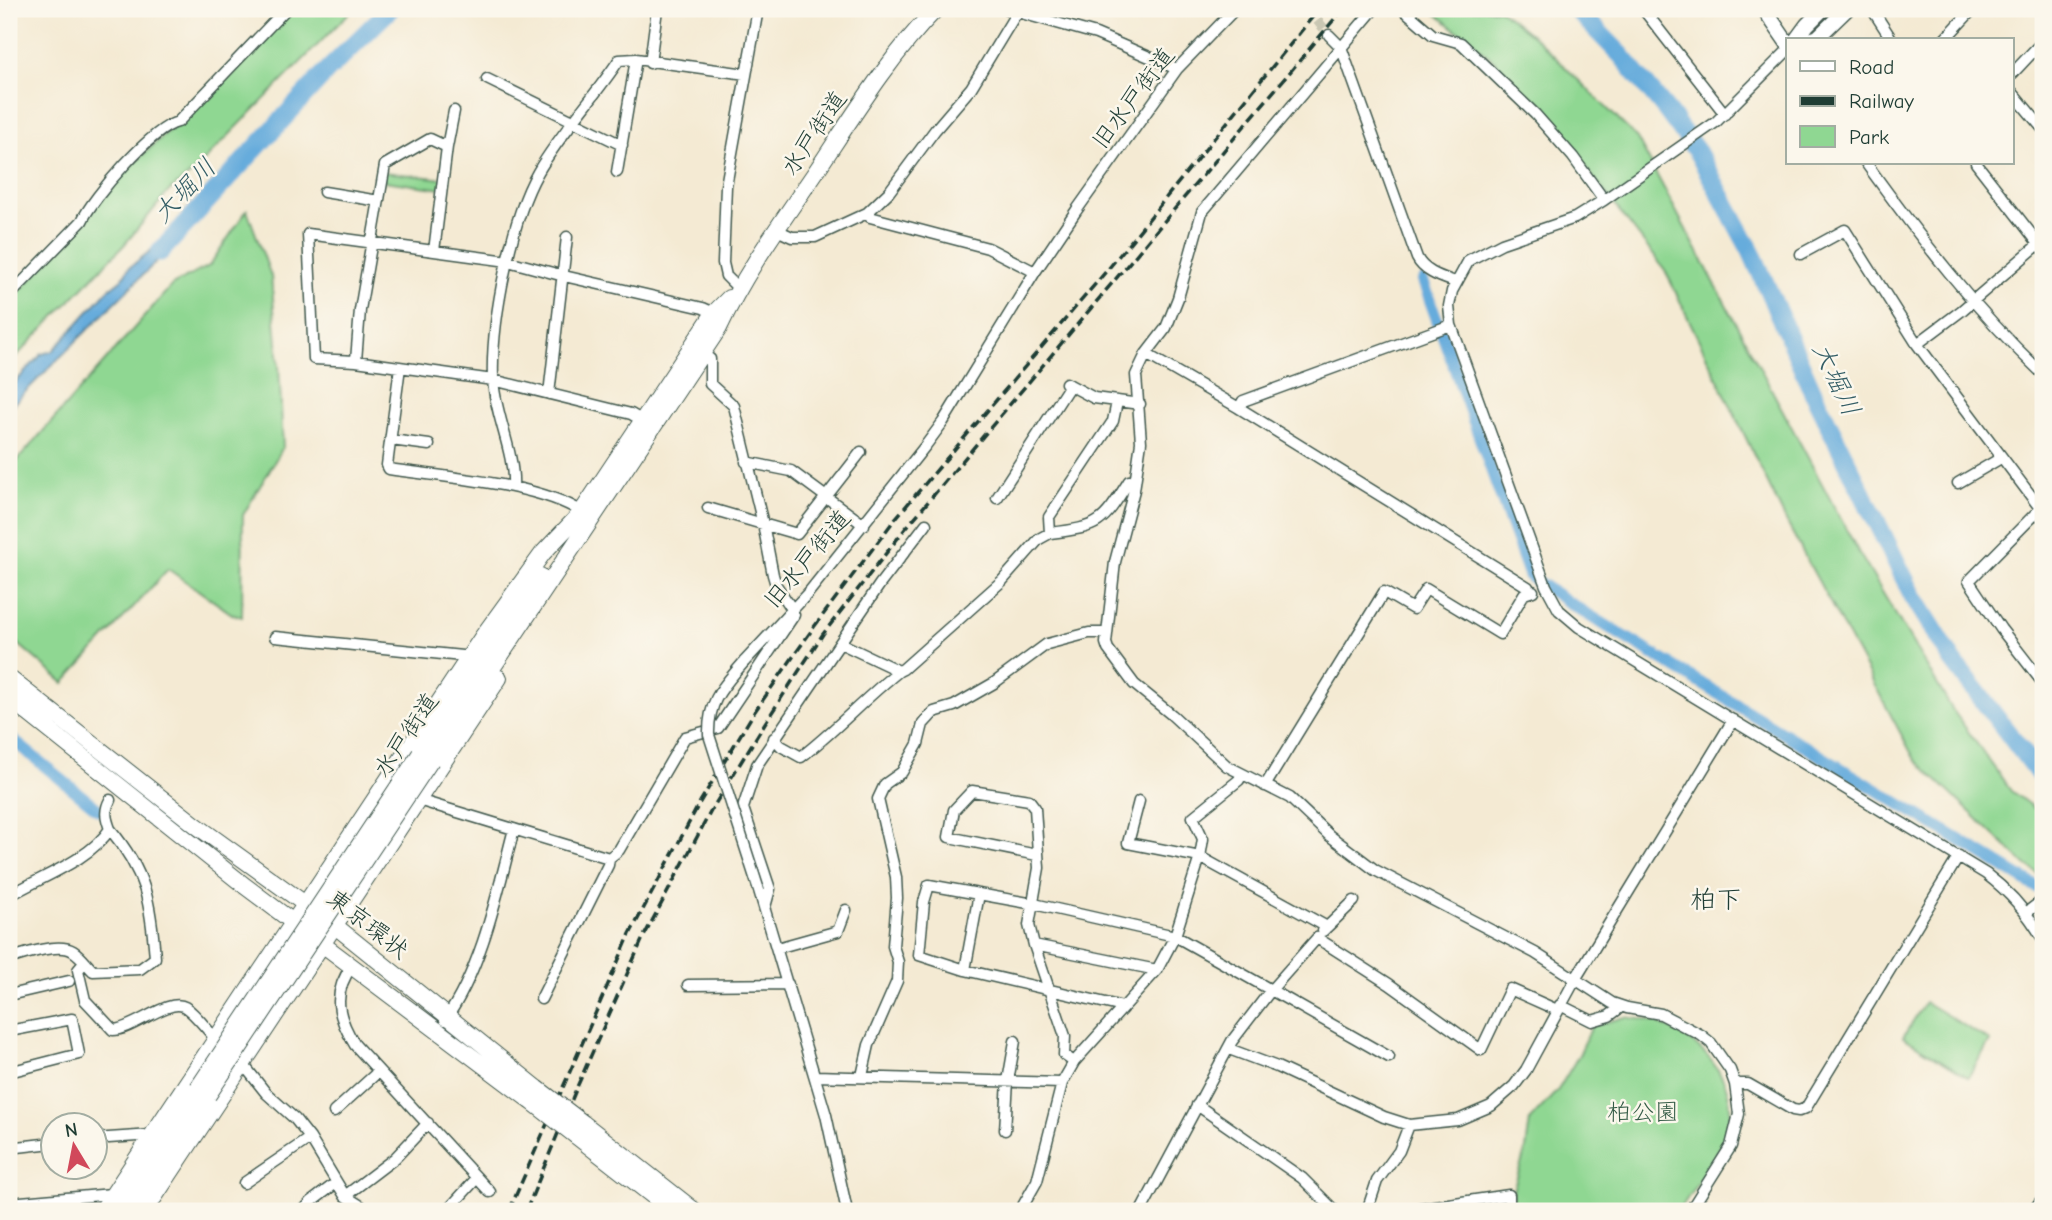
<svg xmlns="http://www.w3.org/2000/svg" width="2052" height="1220" viewBox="0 0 2052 1220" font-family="'Comic Neue','Klee One',sans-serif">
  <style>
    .green { fill: #8fd792; stroke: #578a63; stroke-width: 2 }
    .water { fill: #66acdc; stroke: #427488; stroke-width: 2 }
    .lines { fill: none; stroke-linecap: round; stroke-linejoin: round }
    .canal { stroke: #66acdc; stroke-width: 12 }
    .river { stroke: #66acdc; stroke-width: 19 }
    .minor-tunnel { stroke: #c9c7b3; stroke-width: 10; stroke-dasharray: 10 5; stroke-linecap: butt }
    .minor-casing { stroke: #3f574c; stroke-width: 13 }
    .major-casing { stroke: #3f574c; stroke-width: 17 }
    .highway-casing { stroke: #3f574c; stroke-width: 18 }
    .minor { stroke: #fff; stroke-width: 10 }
    .major { stroke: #fff; stroke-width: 14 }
    .highway { stroke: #fff; stroke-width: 16 }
    .rail { stroke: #1f3d34; stroke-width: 3.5; stroke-dasharray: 10 5; stroke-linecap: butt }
    .minor-bridge-casing { stroke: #3f574c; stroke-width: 13; stroke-linecap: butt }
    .highway-bridge-casing { stroke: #3f574c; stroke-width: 18; stroke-linecap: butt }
    .minor-bridge { stroke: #fff; stroke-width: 10 }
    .highway-bridge { stroke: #fff; stroke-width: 16 }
    .labels { text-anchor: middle; stroke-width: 5; stroke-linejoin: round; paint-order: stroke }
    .street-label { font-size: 24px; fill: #1f3d34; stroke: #fbf7ec }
    .park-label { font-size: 24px; fill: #355c47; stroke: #fbf7ec }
    .water-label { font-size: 26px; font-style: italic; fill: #345e66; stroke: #fbf7ec }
    .neighbourhood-label { font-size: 26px; fill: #1f3d34; stroke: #fbf7ec }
  </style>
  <rect width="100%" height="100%" fill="#fbf7ec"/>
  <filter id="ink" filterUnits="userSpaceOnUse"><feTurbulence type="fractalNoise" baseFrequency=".0143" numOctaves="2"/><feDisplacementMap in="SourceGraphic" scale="14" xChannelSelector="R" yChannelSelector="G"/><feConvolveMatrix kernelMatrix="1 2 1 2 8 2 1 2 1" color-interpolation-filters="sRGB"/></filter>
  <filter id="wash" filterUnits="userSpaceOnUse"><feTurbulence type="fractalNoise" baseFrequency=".00686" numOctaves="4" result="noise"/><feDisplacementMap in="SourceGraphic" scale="28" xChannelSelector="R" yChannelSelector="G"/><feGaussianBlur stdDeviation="1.57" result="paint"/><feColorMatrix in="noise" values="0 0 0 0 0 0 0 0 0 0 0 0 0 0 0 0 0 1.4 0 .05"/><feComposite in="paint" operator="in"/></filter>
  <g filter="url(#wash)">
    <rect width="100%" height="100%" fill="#f4ead3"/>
    <path class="green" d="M 292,9 L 353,9 L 191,174 L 169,191 L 124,245 L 9,364 L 9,302 L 82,226 L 112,184 L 212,90 Z
      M 1430,9 L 1499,9 L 1539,41 L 1637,138 L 1859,553 L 1952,709 L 2011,791 L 2043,815 L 2043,878 L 2026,865 L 1915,760 L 1786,521 L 1665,270 L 1545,115 L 1496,62 Z
      M 384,172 L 443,179 L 443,189 L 383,181 Z
      M 247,210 L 271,276 L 279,365 L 283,447 L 243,515 L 242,617 L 232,614 L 168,569 L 64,683 L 9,636 L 9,470 L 172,285 L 209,266 Z
      M 1925,1002 L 1990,1041 L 1968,1077 L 1903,1037 Z
      M 1625,1017 C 1636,1019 1646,1019 1657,1023 C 1706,1041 1748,1089 1722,1143 C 1710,1167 1693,1189 1679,1211 L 1513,1211 L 1513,1190 L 1526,1149 L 1530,1120 L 1558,1090 L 1579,1055 L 1592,1026 Z"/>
    <path class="water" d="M 175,231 L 182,236 L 9,408 L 9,389 L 42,354 L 53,351 L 108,290 L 122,279 L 129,268 Z"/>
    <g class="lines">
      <path class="canal" d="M 1423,281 L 1530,577 L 1582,611 L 2043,891
        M 9,737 L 99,810"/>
      <path class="river" d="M 1576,9 L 1621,55 L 1667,111 L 1698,153 L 1751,251 L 1817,401 L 1913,596 L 1953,661 L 2043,779
        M 160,252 L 326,72 L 390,9"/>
    </g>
  </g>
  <g filter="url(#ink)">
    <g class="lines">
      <path class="minor-tunnel" d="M 1308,9 L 1329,35"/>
      <g class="minor-casing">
        <path id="minor" d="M 1007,9 L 1096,34 L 1177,69
          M 1374,9 L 1202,212 L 1178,298 L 1166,328 L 1146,354 L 1136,375 L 1141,442 L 1134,490 L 1115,562 L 1106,643 L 1108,649 L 1134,684 L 1172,715 L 1227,766 L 1290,798 L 1330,836 L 1375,870 L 1535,953 L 1612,1003 L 1627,1008 L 1661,1014 L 1701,1035 L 1711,1043 L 1730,1070 L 1735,1084 L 1739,1114 L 1731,1146 L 1690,1211
          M 1403,9 L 1433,35 L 1461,43 L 1535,114 L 1573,157 L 1604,200
          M 1643,9 L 1725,114
          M 1872,9 L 1892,40
          M 1329,35 L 1341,47 L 1417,258 C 1424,272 1441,277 1455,282
          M 1944,40 L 1973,9
          M 1788,50 L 1716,122 L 1604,200 L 1575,218 L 1502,243 L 1469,260 L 1452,291 L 1449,306 L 1451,325 L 1546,586 L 1559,610 L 1579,627 L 1986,874 C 2010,892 2028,913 2043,939
          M 650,63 L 657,9
          M 2012,74 L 2043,41
          M 487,79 L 622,145
          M 2012,92 L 2043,129
          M 1866,163 C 1920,238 1976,311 2043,374
          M 1976,163 L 2039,244 L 2043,241
          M 617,172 L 636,59
          M 324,192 L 379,201
          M 867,213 L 870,217 L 988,248 L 1035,272
          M 777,230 L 792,237 L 815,237 L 867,213 L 889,192 L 935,130 L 971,88 L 1017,12
          M 434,251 L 447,147
          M 1801,254 L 1845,230 L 1917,344 L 2043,512
          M 738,288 L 726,276 L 723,263 L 726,186 L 758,9
          M 9,296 L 82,221 C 93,197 152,128 178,122 L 286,9
          M 1917,344 L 1961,311 L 2039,244 L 2043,249
          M 702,354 L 710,359 L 710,384 L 734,406 L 763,524 L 773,575 L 776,585 L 792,609
          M 1146,354 L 1239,408 L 1528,587 L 1530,592
          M 356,361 L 360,310 L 385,165 L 430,139 L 447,147 L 454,111
          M 400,367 L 387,465 L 389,469 C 442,477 538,483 582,512
          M 1066,383 L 1094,398 L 1140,404
          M 549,394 L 567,237
          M 1239,408 L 1243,401 L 1451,325
          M 643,421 L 631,414 L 493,380 L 356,361 L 314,359 L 308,234 L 508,261 L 564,276 L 703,308 L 714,313
          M 391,440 L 429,445
          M 746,462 L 791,471 L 864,525
          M 1958,483 L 2001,458
          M 513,487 C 515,452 494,413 493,378 C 491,323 511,219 538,172 C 561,132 594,98 619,60 L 636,59 L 746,74
          M 997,498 L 1070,385
          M 708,508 L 797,534 L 861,452
          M 2040,509 L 1969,581 L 2001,629 L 2043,683
          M 1050,533 C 1101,527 1102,524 1129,481 L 1135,482
          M 275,637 L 462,656 L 467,659
          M 840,643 L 899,671 L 903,669 L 1002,581 L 1039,539 L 1050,533 L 1049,517 L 1113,421 L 1117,402
          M 744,662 L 809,592 L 926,445 L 943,422 L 1035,272 L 1076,211 L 1177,69 L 1235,9
          M 774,738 L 781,746 L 801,757 C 836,730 865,698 899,671
          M 1241,775 L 1239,780 L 1193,817 L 1203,839 L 1200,857 L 1327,927
          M 1265,786 L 1384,592 L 1413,609 L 1426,589 L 1500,634 L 1524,594 L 1533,591
          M 418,800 L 609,858 L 619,850 L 685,737 L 718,728 L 794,615
          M 1037,855 L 949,837 L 954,810 L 972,791 L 1029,800 L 1035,808 L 1039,868 L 1029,925 L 1034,945 L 1065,1036 L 1064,1055 L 1074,1062
          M 758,887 L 826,1115 L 847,1211
          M 9,896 C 40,877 89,861 110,829 C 106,818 104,811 110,800
          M 765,907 L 770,889 L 743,808 L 757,765 L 880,584 L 926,524
          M 2026,913 L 2039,903 L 2043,904
          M 1323,931 L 1354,901
          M 1034,945 L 1157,970
          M 777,948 L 838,931 L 846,910
          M 9,959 C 24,954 59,942 73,951 C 81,956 87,965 93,971 L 140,969 L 155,958 C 151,903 146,872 110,829
          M 84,963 L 78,970 L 85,1000 L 113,1030 C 133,1030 169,997 185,1007 C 196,1014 206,1029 216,1039
          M 352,966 C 331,994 338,1018 355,1045 L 490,1192
          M 965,970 L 979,894
          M 688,985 L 788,984
          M 9,995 L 69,981
          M 541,999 L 608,865 L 609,858
          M 1560,1005 L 1592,1021 L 1609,1016 L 1621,1007
          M 1123,1007 L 965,970 L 919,955 L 924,902 L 929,885 L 1034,904 L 1175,936 L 1271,990 L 1317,938 L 1389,984 L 1481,1050 L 1510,989 L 1557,1010
          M 445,1020 C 482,969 498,890 514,829
          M 9,1031 L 72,1019 L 79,1054 L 9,1072
          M 1229,1049 L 1277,1067 L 1384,1117 L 1409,1125 L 1458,1120 L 1491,1106 L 1514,1086 L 1526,1070 L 1576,978 L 1733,720
          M 243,1064 L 266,1093 L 295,1119 L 310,1138 L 345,1196 L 361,1206 L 364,1211
          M 815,1076 L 1062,1083
          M 862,1076 L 869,1045 L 897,981 L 898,962 L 893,946 L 897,898 L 896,877 L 878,799 L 885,784 L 902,772 L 918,744 L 923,724 L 934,712 L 954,706 L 994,683 L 1047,644 L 1089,633 L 1106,633
          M 1735,1084 L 1748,1084 L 1793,1110 L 1799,1111 L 1806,1108 L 1959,856
          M 1197,1105 L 1302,1178 L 1335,1211
          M 334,1112 L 379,1071
          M 1005,1130 L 1008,1081 L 1015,1041
          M 94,1139 L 152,1135
          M 9,1148 L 52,1143
          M 244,1183 L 310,1138
          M 345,1196 L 395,1158 L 428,1123
          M 9,1203 L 112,1194
          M 303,1211 L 311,1202 L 336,1183
          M 447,1211 L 476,1179
          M 1020,1211 L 1037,1181 L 1062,1083 L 1074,1062 L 1157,970 L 1175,936 L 1200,857 L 1128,843 L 1139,801
          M 1141,1211 L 1232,1041 L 1271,990 L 1389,1057
          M 1367,1211 L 1377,1181 L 1399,1151 L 1409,1125
          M 1401,1211 L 1509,1195 L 1509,1211
          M 2033,1211 L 2043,1198"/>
      </g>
      <g class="major-casing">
        <path id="major" d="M 1764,9 L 1788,44
          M 1796,40 L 1807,25 L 1823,9
          M 1810,40 L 1818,37 L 1847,9"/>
      </g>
      <g class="highway-casing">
        <path id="highway" d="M 577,519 L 714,313 L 729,298
          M 9,678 L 197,826 L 334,925 L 537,1088
          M 9,698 L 245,886 L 531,1101
          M 420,754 L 540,576
          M 431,760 L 719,328 C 745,272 781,223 815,173 C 853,116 889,57 936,9
          M 583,1123 L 695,1211
          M 576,1136 L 672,1211
          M 102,1211 L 483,636 L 543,553 L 582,512
          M 116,1211 L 198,1088
          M 131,1211 L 208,1095
          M 145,1211 L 499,678"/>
      </g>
      <use href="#minor" class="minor"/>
      <use href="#major" class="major"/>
      <use href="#highway" class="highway"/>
      <path class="rail" d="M 509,1211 L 630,934 L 700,802 L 753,714 L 814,627 L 895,519 L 1109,268 L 1319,9
        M 526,1211 L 577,1087 L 643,938 L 712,809 L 765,723 L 823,634 L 905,529 L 1343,9"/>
      <g class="minor-bridge-casing">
        <path id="minor-bridge" d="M 744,662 C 723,687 708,700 709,735 L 758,887"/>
      </g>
      <g class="highway-bridge-casing">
        <path id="highway-bridge" d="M 198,1088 L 420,754
          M 537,1088 L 583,1123
          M 208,1095 L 431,760
          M 531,1101 L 576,1136"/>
      </g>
      <use href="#minor-bridge" class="minor-bridge"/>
      <use href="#highway-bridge" class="highway-bridge"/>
    </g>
  </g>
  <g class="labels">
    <g class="street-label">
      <text transform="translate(1133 98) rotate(-53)" y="8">旧水戸街道</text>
      <text transform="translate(814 133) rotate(-56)" y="8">水戸街道</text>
      <text transform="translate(807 559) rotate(-50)" y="8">旧水戸街道</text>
      <text transform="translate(406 735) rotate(-56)" y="8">水戸街道</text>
      <text transform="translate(368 924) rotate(38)" y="8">東京環状</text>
    </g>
    <g class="park-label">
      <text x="1643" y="1120">柏公園</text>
    </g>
    <g class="water-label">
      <text transform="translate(184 190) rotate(-46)" y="9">大堀川</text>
      <text transform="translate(1837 379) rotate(65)" y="9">大堀川</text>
    </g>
    <g class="neighbourhood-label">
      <text x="1716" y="908">柏下</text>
    </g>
  </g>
  <rect width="2052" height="1220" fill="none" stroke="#fbf7ec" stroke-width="35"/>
  <rect x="1786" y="38" width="228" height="126" fill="#fbf7ec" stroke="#a3ada2" stroke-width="2"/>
  <rect x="1800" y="61" width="35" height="10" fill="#ffffff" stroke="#a3ada2" stroke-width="2"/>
  <text x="1849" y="74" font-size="21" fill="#1f3d34">Road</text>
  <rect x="1800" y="96" width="35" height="10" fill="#1f3d34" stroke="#a3ada2" stroke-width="2"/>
  <text x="1849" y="108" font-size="21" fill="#1f3d34">Railway</text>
  <rect x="1800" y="126" width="35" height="21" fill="#8fd792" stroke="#a3ada2" stroke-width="2"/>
  <text x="1849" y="144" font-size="21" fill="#1f3d34">Park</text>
  <g transform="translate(74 1146) rotate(350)"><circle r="33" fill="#fbf7ec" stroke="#a3ada2" stroke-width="2"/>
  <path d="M0-5L12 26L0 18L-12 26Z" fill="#d1495b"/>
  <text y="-10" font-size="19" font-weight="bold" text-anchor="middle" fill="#1f3d34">N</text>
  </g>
</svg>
